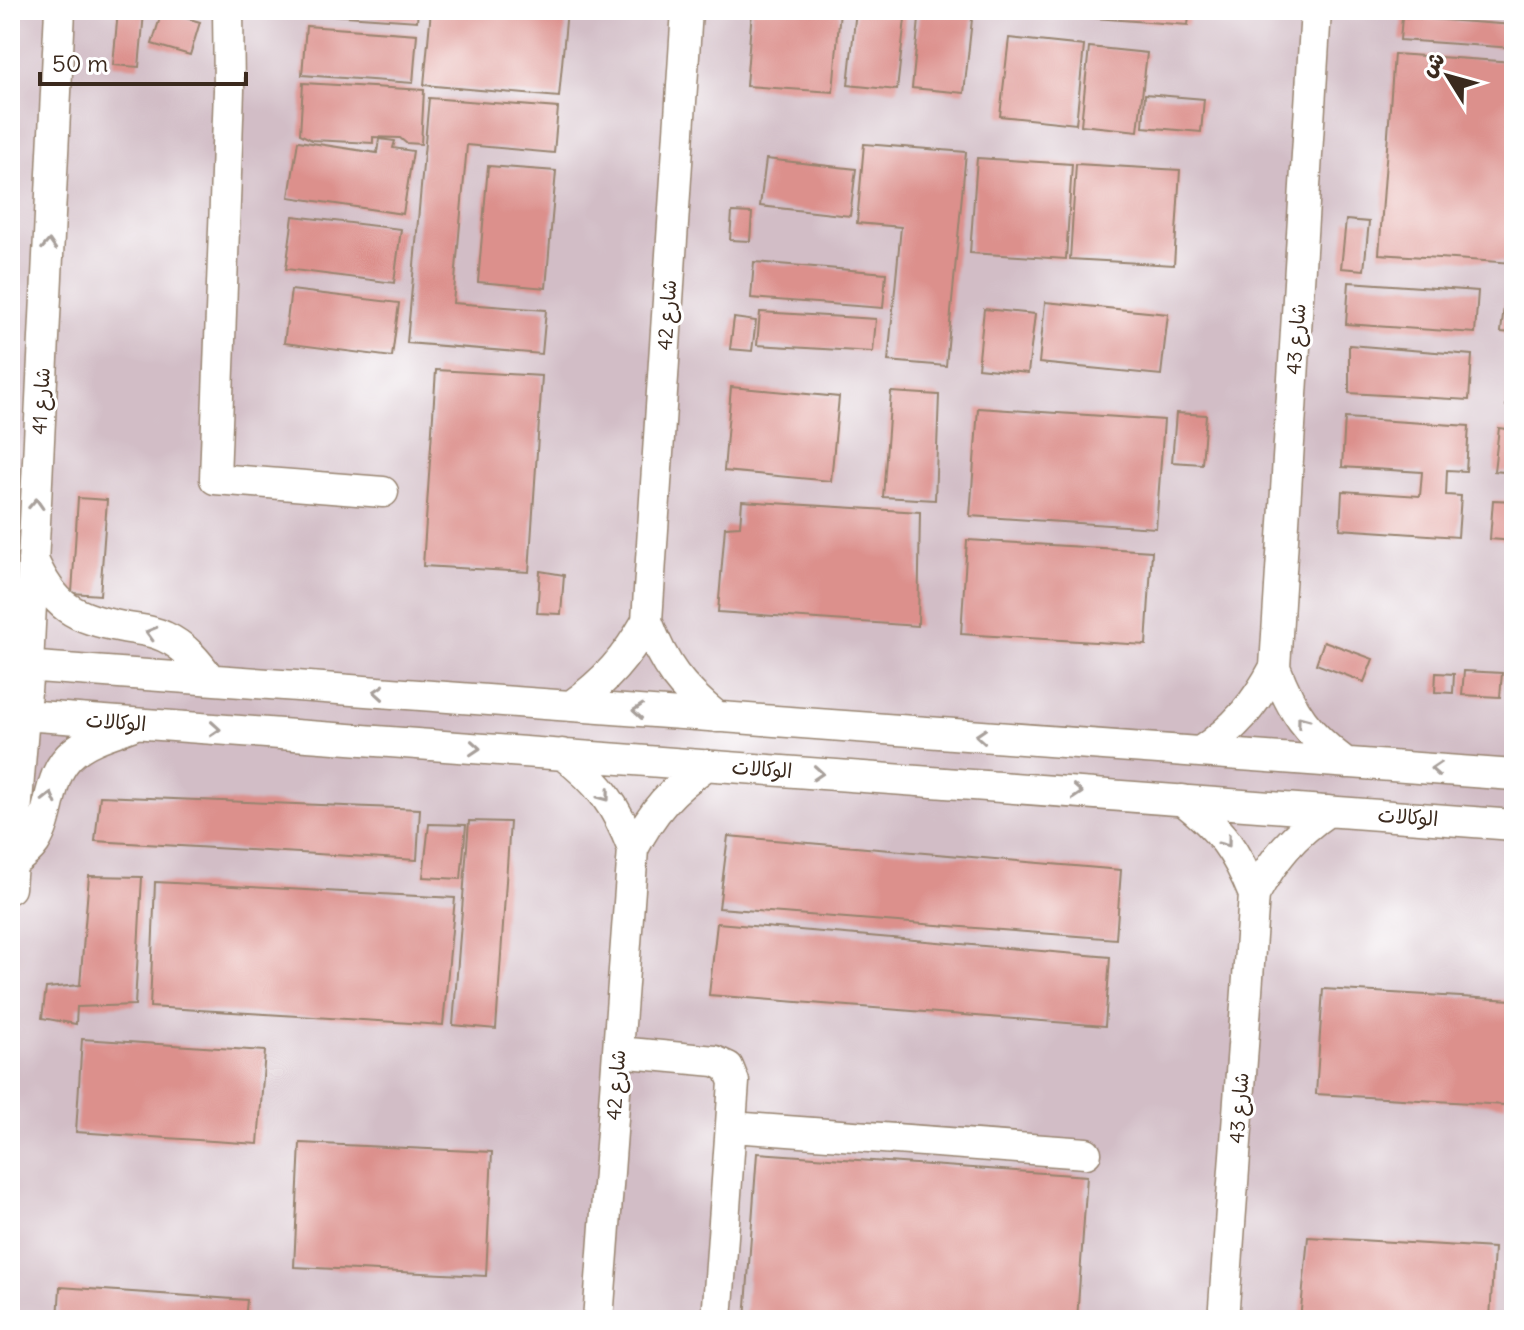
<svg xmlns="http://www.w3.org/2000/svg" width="1524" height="1330" viewBox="0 0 1524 1330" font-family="Delius,'Playpen Sans Arabic',sans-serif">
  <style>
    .industrial { fill: #d2bdc6 }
    .building { fill: #dc908c }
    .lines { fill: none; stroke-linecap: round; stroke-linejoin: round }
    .minor-casing { stroke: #988470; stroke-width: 33 }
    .minor { stroke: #fff; stroke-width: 30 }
    .oneway { stroke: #a79f9a }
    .labels { text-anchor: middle; stroke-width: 6; stroke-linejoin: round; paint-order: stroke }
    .street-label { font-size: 20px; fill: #3b2a1e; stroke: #fff }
  </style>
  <rect width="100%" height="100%" fill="#fff"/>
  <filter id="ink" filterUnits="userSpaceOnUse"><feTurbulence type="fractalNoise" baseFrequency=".0125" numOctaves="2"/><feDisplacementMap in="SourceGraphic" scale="16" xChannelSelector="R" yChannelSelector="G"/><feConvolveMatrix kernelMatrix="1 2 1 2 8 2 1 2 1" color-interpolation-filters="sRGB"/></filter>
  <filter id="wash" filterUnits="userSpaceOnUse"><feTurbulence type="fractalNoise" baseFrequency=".006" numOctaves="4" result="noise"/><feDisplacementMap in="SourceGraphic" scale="32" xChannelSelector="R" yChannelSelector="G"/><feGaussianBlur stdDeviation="1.8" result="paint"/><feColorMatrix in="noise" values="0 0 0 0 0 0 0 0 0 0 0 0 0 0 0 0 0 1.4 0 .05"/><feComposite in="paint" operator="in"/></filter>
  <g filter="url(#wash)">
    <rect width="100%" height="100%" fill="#f4dfc3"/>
    <path class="industrial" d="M 10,10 L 1514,10 L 1514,1320 L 10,1320 Z"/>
    <g id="blocks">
      <path class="building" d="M 303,10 L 418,10 L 417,21 L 303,13 Z
        M 431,10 L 567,10 L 559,97 L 424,85 Z
        M 752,10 L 840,10 L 833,92 L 746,86 Z
        M 856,10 L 906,10 L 897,90 L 848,85 Z
        M 920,10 L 973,10 L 964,93 L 912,88 Z
        M 1014,10 L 1190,10 L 1188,25 L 1014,12 Z
        M 118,11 L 144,13 L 139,67 L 113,65 Z
        M 162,11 L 200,22 L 190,55 L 152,44 Z
        M 1402,17 L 1514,25 L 1514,48 L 1400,40 Z
        M 306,26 L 417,34 L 413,83 L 302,75 Z
        M 1009,38 L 1084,46 L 1076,124 L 1000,116 Z
        M 1089,47 L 1147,53 L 1138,131 L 1081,125 Z
        M 1394,54 L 1514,62 L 1514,263 L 1379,254 Z
        M 303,83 L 424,90 L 421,144 L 406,143 L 400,138 L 373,137 L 373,143 L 312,140 L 300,134 Z
        M 1145,94 L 1204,99 L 1201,132 L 1143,127 Z
        M 429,98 L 558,108 L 554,153 L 467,145 L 453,303 L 546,310 L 542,354 L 407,343 Z
        M 379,139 L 395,141 L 393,148 L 413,151 L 403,214 L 289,197 L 298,141 L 377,153 Z
        M 864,144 L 966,152 L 946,366 L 888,361 L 901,227 L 857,223 Z
        M 977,158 L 1072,164 L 1066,259 L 970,253 Z
        M 766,159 L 856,169 L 850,216 L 760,206 Z
        M 1076,164 L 1180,170 L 1174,265 L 1070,259 Z
        M 488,166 L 556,171 L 546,288 L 478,282 Z
        M 732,212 L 752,213 L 750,241 L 730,240 Z
        M 293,216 L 401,229 L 394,283 L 286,269 Z
        M 1346,220 L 1369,222 L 1364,270 L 1341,268 Z
        M 754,262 L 886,273 L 883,308 L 751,298 Z
        M 1349,282 L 1478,291 L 1475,333 L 1346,324 Z
        M 1506,289 L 1514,290 L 1514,333 L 1501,332 Z
        M 291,290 L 399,303 L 392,357 L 284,343 Z
        M 1045,302 L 1168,314 L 1161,375 L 1039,363 Z
        M 984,309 L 1035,314 L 1028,373 L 978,368 Z
        M 760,312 L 876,319 L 873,352 L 757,345 Z
        M 734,318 L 756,321 L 752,351 L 730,349 Z
        M 1349,345 L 1472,355 L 1469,400 L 1349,393 Z
        M 1509,360 L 1514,360 L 1514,406 L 1506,406 Z
        M 436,370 L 542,376 L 529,572 L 423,566 Z
        M 731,387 L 839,397 L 831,481 L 724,471 Z
        M 891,392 L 939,395 L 935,500 L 883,497 Z
        M 978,408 L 1164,420 L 1156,528 L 970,516 Z
        M 1176,413 L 1206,415 L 1202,464 L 1172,462 Z
        M 1345,418 L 1469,426 L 1466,471 L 1447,470 L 1446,495 L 1461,496 L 1458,537 L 1340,529 L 1342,491 L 1420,496 L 1422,472 L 1342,467 Z
        M 1499,428 L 1514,430 L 1514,473 L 1494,471 Z
        M 78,498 L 107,500 L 100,595 L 72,593 Z
        M 1493,500 L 1514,501 L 1514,541 L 1490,539 Z
        M 742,501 L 920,512 L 918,626 L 718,612 L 725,527 L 740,526 Z
        M 967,540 L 1152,551 L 1146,645 L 961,634 Z
        M 540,571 L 564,575 L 561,614 L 537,613 Z
        M 1324,641 L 1373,659 L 1364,682 L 1316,664 Z
        M 1464,671 L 1502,673 L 1500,697 L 1462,695 Z
        M 1436,673 L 1454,674 L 1453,693 L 1435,692 Z
        M 100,796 L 420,809 L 417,860 L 95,841 Z
        M 469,821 L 510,822 L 496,1029 L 453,1025 Z
        M 429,824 L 466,825 L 461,879 L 423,877 Z
        M 728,836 L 1121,870 L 1116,939 L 719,908 Z
        M 89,876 L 142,877 L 135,1005 L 77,1007 L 76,1024 L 42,1018 L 46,988 L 80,985 Z
        M 155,882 L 455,898 L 443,1025 L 150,1007 Z
        M 717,923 L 1110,957 L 1105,1026 L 709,995 Z
        M 1323,989 L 1512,1000 L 1505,1105 L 1316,1094 Z
        M 82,1039 L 265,1051 L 258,1144 L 76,1132 Z
        M 300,1143 L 492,1152 L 486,1276 L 294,1267 Z
        M 757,1153 L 1087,1176 L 1077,1320 L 745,1320 Z
        M 1308,1237 L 1494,1248 L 1490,1320 L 1300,1320 Z
        M 60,1287 L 247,1300 L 245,1320 L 58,1320 Z"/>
    </g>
  </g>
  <g filter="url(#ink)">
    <use href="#blocks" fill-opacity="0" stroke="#988470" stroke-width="2"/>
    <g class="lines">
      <g class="minor-casing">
        <path id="minor" d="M 228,10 L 229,90 L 215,479 L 383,492
          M 687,10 L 647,621 C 664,666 680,687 717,717
          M 1316,10 L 1275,667 C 1292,712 1307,734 1346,763
          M 33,560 C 54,607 74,618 123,627 C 138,630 152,630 165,637 C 185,646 198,662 210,679
          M 10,665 L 1514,775
          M 571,706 C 606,681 626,658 647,621
          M 10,714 L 1514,825
          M 1200,752 C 1235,728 1255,705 1275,667
          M 562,754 C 600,783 616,805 633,849
          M 1183,800 C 1221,830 1236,850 1254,895
          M 12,863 C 21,857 29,851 35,842 C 53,814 46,774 74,752 C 89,739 112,733 131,726
          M 10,888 L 28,666 L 60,10
          M 618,1052 L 715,1061 L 728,1067 L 734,1082 L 717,1320
          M 732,1127 L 1086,1153
          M 598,1320 L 633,849 C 653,810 671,790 707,765
          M 1223,1320 L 1254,895 C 1274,858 1293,835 1328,811"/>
      </g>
      <use href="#minor" class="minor"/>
    </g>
    <defs><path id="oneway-chevron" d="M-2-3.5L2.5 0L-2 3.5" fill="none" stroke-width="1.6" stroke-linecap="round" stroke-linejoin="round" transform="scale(2)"/></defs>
    <g class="oneway">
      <use href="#oneway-chevron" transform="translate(49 245) rotate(-87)"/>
      <use href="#oneway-chevron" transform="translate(36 504) rotate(-87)"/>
      <use href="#oneway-chevron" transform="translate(151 633) rotate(-164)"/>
      <use href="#oneway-chevron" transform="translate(379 692) rotate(-176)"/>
      <use href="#oneway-chevron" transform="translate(638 711) rotate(-176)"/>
      <use href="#oneway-chevron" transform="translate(1302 721) rotate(-127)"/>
      <use href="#oneway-chevron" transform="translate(215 729) rotate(4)"/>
      <use href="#oneway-chevron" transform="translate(981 736) rotate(-176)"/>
      <use href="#oneway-chevron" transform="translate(475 748) rotate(4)"/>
      <use href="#oneway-chevron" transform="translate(1436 769) rotate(-176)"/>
      <use href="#oneway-chevron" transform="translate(818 773) rotate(4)"/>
      <use href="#oneway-chevron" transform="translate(1077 792) rotate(4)"/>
      <use href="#oneway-chevron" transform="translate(605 796) rotate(53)"/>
      <use href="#oneway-chevron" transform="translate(50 798) rotate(-76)"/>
      <use href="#oneway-chevron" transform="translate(1226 842) rotate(53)"/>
    </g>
  </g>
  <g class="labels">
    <g class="street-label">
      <text transform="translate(667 315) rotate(-86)" y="7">شارع 42</text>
      <text transform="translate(1296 339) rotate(-86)" y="7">شارع 43</text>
      <text transform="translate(41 401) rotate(-87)" y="7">شارع 41</text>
      <text transform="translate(116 722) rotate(4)" y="7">الوكالات</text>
      <text transform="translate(762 769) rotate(4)" y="7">الوكالات</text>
      <text transform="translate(1408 817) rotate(4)" y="7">الوكالات</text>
      <text transform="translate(616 1085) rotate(-86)" y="7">شارع 42</text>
      <text transform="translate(1239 1108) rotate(-86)" y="7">شارع 43</text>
    </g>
  </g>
  <rect width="1524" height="1330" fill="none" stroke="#fff" stroke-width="40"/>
  <g transform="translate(1448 76) rotate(307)" stroke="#ffffff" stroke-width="6" paint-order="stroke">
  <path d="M0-6L14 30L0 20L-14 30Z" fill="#3b2a1e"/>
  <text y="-12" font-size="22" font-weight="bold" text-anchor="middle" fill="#3b2a1e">ش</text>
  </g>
  <path d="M40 72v12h206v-12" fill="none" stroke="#3b2a1e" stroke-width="4"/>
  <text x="52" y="72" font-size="24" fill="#3b2a1e" stroke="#ffffff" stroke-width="6" paint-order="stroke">50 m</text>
</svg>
